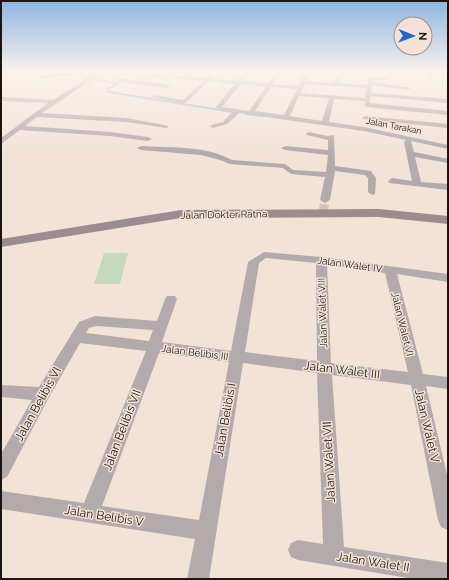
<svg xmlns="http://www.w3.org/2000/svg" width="449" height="580" viewBox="0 0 449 580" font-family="Raleway,sans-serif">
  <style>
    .green { fill: #c5dabc }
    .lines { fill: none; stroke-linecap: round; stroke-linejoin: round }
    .stream-far1 { stroke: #a8b7d6; stroke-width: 2 }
    .stream { stroke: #a8b7d6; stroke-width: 2.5 }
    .street-tunnel { stroke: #d3c4b9; stroke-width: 9; stroke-dasharray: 9 4.5; stroke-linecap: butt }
    .street { fill: #b3aaab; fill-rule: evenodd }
    .secondary { fill: #9a8c8f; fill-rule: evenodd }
    .labels { text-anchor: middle; stroke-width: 3; stroke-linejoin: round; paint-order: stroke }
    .far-street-label { font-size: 9px; fill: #1b1611; stroke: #f3e3d7 }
    .street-label { font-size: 10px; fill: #1b1611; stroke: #f3e3d7 }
    .near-street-label { font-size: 12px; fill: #1b1611; stroke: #f3e3d7 }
  </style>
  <rect width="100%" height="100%" fill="#f3e3d7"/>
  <path class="green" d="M 104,253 L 128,253 L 120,284 L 94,284 Z"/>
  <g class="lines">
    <path class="stream-far1" d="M 84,73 L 94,75 L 96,80 L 118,83 L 108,89 L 109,92 L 232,112
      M 246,114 L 263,116"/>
    <path class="stream" d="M 257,115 L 263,116"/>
    <path class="street-tunnel" d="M 323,213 L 325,200"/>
    <path class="street" d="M 80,73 L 93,79 L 42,113 L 127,118 L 169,126 L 166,128 L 127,122 L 37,117 L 25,126 L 110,132 L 148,137 L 152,139 L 148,141 L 110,136 L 20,130 L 1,144 L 1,138 L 48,103 L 1,101 L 1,97 L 53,100 L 86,79 L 77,75 L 37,78 L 35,75 Z
      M 129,73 L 207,78 L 212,74 L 215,76 L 212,79 L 238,81 L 244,73 L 249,73 L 243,81 L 268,83 L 275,73 L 280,73 L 273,84 L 299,86 L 305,73 L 310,73 L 307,81 L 334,83 L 338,73 L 343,73 L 339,83 L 367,85 L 369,77 L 388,77 L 386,80 L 373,80 L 373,82 L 411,88 L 408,90 L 372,85 L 371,93 L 448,99 L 448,103 L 371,96 L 369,103 L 448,111 L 448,115 L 367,107 L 364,105 L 366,103 L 364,101 L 334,99 L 329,122 L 364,127 L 448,145 L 448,149 L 411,141 L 414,152 L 448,159 L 448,163 L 415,157 L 421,182 L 448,184 L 448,190 L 389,183 L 388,181 L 392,178 L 412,181 L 404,142 L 406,140 L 364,131 L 239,113 L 227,124 L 213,128 L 210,126 L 211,125 L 223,122 L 232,112 L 215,108 L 235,84 L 209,81 L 184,104 L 151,97 L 154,95 L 183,100 L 204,81 ZM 241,84 L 266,87 L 249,111 L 222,107 ZM 305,84 L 366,88 L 365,98 L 301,93 ZM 271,87 L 297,89 L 284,115 L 255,111 ZM 299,96 L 329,98 L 322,121 L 290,116 Z
      M 427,73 L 432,73 L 433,76 L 428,77 Z
      M 118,78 L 167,84 L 170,86 L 167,88 L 116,81 Z
      M 365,116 L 448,124 L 448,128 L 363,119 L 362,118 Z
      M 309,132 L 328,136 L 334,135 L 335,166 L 371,171 L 376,178 L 375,194 L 372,195 L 368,192 L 368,178 L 365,175 L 335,171 L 330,200 L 325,203 L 320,200 L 325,177 L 291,174 L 283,168 L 230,164 L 220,160 L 201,155 L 141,150 L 137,148 L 141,146 C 170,148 205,145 232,160 L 285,164 L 293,170 L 326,172 L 328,155 L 285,150 L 281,148 L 285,146 L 328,150 L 328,140 L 307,135 L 306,134 Z
      M 264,252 L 321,257 L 448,274 L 448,282 L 397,274 L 423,374 L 448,377 L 448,389 L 426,386 L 448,479 L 448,530 L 441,527 L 438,520 L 411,385 L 332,375 L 344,547 L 448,563 L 448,579 L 414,579 L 298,560 L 291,557 L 288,550 L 291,543 L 298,540 L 323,544 L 317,373 L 243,363 L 209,579 L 187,579 L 195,539 L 1,509 L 1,491 L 84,503 L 146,351 L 80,343 L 48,399 L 7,477 L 1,480 L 1,454 L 32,400 L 1,397 L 1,385 L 39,387 L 79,322 L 95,316 L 157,321 L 165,299 L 167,296 L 175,296 L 177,299 L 162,342 L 231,351 L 248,262 ZM 266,258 L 316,263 L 317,361 L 245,352 L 259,263 ZM 327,264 L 385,273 L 408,372 L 331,363 ZM 96,326 L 153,330 L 149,341 L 86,333 L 89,328 ZM 159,353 L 229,362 L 199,520 L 102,506 Z"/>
    <path class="secondary" d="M 379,209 L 448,216 L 448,224 L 379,217 L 181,218 L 1,247 L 1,239 L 181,210 Z"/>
  </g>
  <linearGradient id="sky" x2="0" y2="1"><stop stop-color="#8eb5e1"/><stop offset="0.47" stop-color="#faf2ed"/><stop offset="1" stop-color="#faf2ed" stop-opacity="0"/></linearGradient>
  <rect width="449" height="154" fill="url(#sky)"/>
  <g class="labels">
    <g class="far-street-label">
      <text transform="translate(394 126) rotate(11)" y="3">Jalan Tarakan</text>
    </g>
    <g class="street-label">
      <text transform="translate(224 214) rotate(-1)" y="4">Jalan Dokter Ratna</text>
      <text transform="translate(350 264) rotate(8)" y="4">Jalan Walet IV</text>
      <text transform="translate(322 313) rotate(-92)" y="4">Jalan Walet VIII</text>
      <text transform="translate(403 324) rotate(76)" y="4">Jalan Walet VI</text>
      <text transform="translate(195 352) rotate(7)" y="4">Jalan Belibis III</text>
    </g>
    <g class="near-street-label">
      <text transform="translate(342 370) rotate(7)" y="4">Jalan Walet III</text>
      <text transform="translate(38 404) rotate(-61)" y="4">Jalan Belibis VI</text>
      <text transform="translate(225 420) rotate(-80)" y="4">Jalan Belibis I</text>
      <text transform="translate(427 426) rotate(77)" y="4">Jalan Walet V</text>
      <text transform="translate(122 430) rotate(-69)" y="4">Jalan Belibis VII</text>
      <text transform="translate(329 462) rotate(-93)" y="4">Jalan Walet VII</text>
      <text transform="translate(104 516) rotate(9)" y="4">Jalan Belibis V</text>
      <text transform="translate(373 562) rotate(9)" y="4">Jalan Walet II</text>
    </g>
  </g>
  <rect width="449" height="580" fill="none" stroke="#1b1611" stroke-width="4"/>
  <g transform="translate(413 36) rotate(91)"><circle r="19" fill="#f3e3d7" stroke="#9d9188"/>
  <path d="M0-3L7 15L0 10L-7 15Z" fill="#1d68d3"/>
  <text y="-6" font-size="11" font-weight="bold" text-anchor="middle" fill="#1b1611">N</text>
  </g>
</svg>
